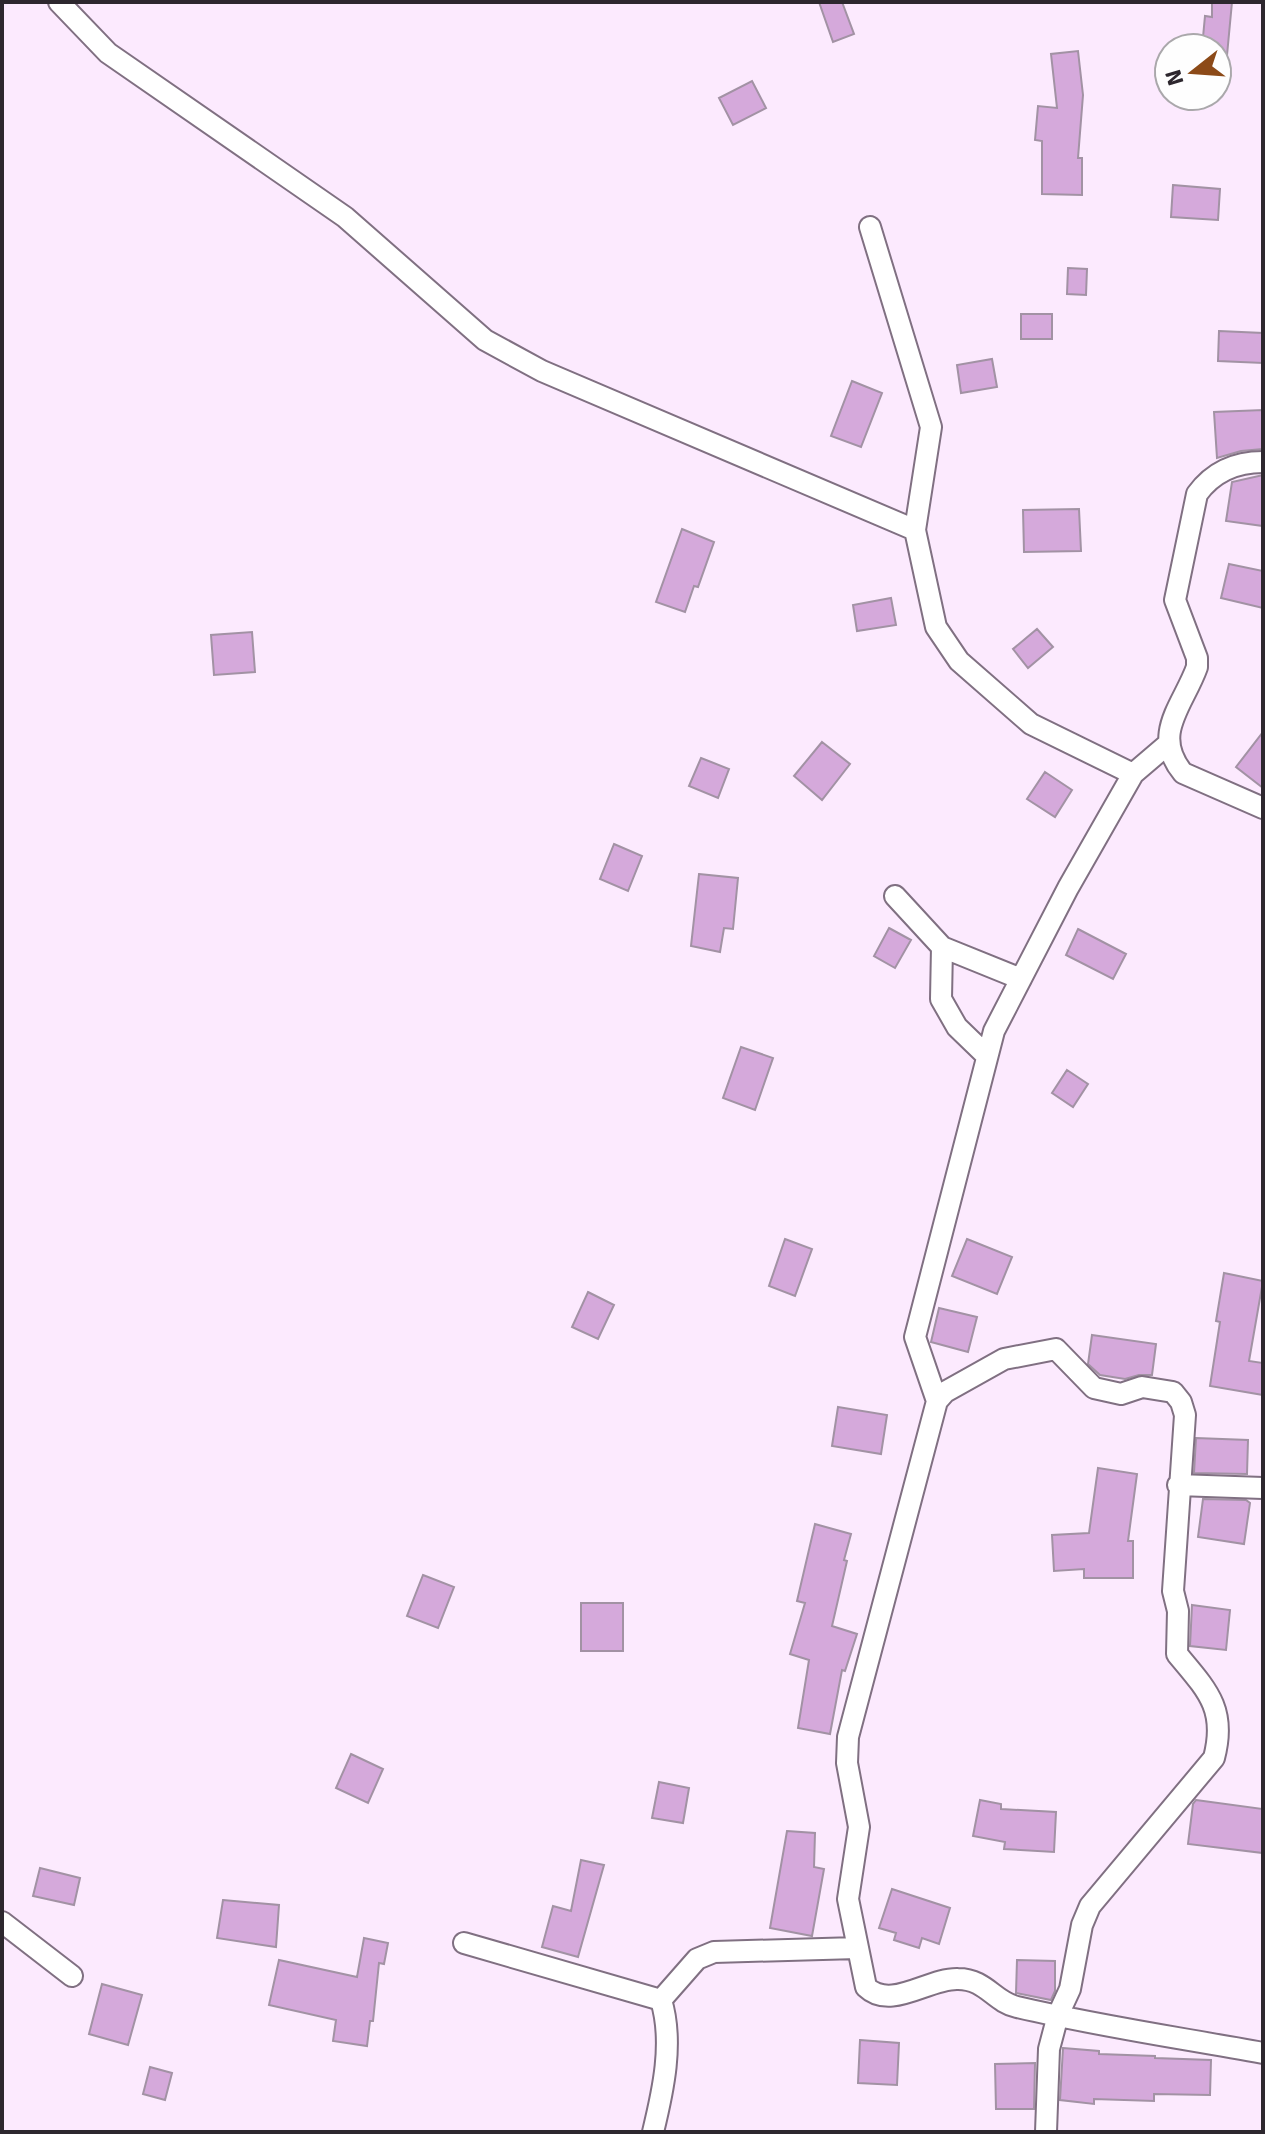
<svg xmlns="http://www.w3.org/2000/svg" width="1265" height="2134" viewBox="0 0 1265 2134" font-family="Signika,sans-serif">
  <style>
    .building { fill: #d5a9db; stroke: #a292a4; stroke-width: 2 }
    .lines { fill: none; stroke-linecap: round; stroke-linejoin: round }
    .minor-casing { stroke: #807082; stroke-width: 24 }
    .minor { stroke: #fff; stroke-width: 20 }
  </style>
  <rect width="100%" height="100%" fill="#fceafe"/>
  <path class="building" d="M 819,2 L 842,2 L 854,34 L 833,42 Z
    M 1212,2 L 1232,2 L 1226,66 L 1217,65 L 1217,48 L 1202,48 L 1205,16 L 1212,17 Z
    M 1078,51 L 1083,95 L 1078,158 L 1082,158 L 1082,195 L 1042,194 L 1042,141 L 1035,140 L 1038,106 L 1057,108 L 1051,54 Z
    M 752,81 L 766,108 L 733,125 L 719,98 Z
    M 1173,185 L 1220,189 L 1218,220 L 1171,217 Z
    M 1068,268 L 1087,269 L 1086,295 L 1067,294 Z
    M 1021,314 L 1052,314 L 1052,339 L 1021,339 Z
    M 1219,331 L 1263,333 L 1263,363 L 1218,361 Z
    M 992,359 L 997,387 L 961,393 L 957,365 Z
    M 852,381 L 882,393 L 861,447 L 831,436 Z
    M 1263,410 L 1263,449 L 1241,451 L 1217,458 L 1214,412 Z
    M 1263,475 L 1263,526 L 1226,521 L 1232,482 Z
    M 1079,509 L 1081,551 L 1024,552 L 1023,510 Z
    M 682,529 L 714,542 L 698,587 L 694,586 L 685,612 L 656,602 Z
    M 1229,564 L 1263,571 L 1263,608 L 1221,598 Z
    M 891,598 L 896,625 L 857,631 L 853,605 Z
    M 1037,629 L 1053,647 L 1028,668 L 1013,649 Z
    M 252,632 L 255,672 L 214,675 L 211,635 Z
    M 1263,732 L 1263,788 L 1236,767 Z
    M 822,742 L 850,764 L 822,800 L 794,776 Z
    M 701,758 L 729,769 L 718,798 L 689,786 Z
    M 1045,772 L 1072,790 L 1055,817 L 1027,799 Z
    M 614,844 L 642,856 L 628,891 L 600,879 Z
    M 699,874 L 738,878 L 733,929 L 724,928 L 720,952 L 691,946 Z
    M 889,928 L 911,940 L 895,968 L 874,956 Z
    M 1078,929 L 1126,954 L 1113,979 L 1066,955 Z
    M 741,1047 L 773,1058 L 755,1110 L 723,1098 Z
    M 1067,1070 L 1088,1084 L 1073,1107 L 1052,1093 Z
    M 785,1239 L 812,1249 L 795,1296 L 769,1286 Z
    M 967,1239 L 1012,1257 L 997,1294 L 952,1276 Z
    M 1224,1273 L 1263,1281 L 1249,1361 L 1263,1363 L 1263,1395 L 1210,1386 L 1220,1322 L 1216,1321 Z
    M 588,1292 L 614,1305 L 598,1339 L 572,1327 Z
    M 939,1308 L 977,1317 L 968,1352 L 931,1342 Z
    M 1092,1335 L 1156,1344 L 1152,1375 L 1139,1375 L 1125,1379 L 1100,1375 L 1088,1364 Z
    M 838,1407 L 887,1415 L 881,1454 L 832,1446 Z
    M 1196,1438 L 1248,1440 L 1247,1474 L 1194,1473 Z
    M 1098,1468 L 1137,1474 L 1128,1541 L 1133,1541 L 1133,1578 L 1084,1578 L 1084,1569 L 1054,1571 L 1052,1535 L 1089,1533 Z
    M 1203,1499 L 1246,1500 L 1250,1503 L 1244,1544 L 1198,1537 Z
    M 815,1524 L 851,1534 L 844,1560 L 847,1561 L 832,1626 L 857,1634 L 845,1671 L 842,1670 L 830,1734 L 798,1728 L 809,1660 L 790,1654 L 805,1603 L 797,1601 Z
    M 423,1575 L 454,1587 L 438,1628 L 407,1616 Z
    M 581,1603 L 623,1603 L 623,1651 L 581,1651 Z
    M 1192,1605 L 1230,1610 L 1226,1650 L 1190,1646 Z
    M 351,1754 L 383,1769 L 368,1803 L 336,1788 Z
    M 659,1782 L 689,1788 L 683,1823 L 652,1818 Z
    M 980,1800 L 1001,1804 L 1001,1809 L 1056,1812 L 1054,1852 L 1004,1849 L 1005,1842 L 973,1836 Z
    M 1196,1800 L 1263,1809 L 1263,1853 L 1188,1844 L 1193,1804 Z
    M 787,1831 L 815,1833 L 814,1867 L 824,1869 L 812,1936 L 770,1928 Z
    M 581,1860 L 604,1865 L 578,1957 L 542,1947 L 553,1906 L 571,1911 Z
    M 40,1868 L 80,1878 L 74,1905 L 33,1896 Z
    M 892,1889 L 950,1908 L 939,1944 L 922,1938 L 919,1948 L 894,1940 L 896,1933 L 879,1928 Z
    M 223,1900 L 279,1905 L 276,1947 L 217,1938 Z
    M 364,1938 L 388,1943 L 384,1964 L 379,1963 L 373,2021 L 370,2021 L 367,2046 L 333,2041 L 336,2020 L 269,2005 L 279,1960 L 357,1977 Z
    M 1017,1960 L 1055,1961 L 1055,1991 L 1051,2000 L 1016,1993 Z
    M 102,1984 L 142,1995 L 128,2045 L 89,2034 Z
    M 860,2040 L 899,2043 L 897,2085 L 858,2083 Z
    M 1063,2048 L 1099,2051 L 1099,2054 L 1155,2056 L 1155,2058 L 1211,2060 L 1210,2095 L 1154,2094 L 1154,2101 L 1094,2099 L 1094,2104 L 1060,2100 Z
    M 1035,2063 L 1034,2109 L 996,2109 L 995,2064 Z
    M 150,2067 L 172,2073 L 165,2100 L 143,2094 Z"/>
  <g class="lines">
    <g class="minor-casing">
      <path id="minor" d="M 59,2 L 108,53 L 345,217 L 485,340 L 542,371 L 915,530
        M 870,227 L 931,427 L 915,530 L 936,627 L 959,661 L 1031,724 L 1133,774
        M 1263,462 C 1236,462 1213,472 1197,494 L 1175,600 L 1197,658 L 1197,667 C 1183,706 1151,734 1183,773 L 1263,808
        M 895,896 L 942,947 L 941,999 L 957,1027 L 987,1056
        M 942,947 L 1021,979
        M 937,1401 L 915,1337 L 994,1031 L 1068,888 L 1133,774 L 1168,744
        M 1178,1485 L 1263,1488
        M 2,1922 L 72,1976
        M 464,1943 L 661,2000
        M 661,2000 L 697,1959 L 714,1952 L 857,1948
        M 653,2132 C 663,2091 674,2042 661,2000
        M 1046,2132 L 1049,2049 L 1058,2015 L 1070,1989 L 1082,1925 L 1090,1906 L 1214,1758 C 1227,1709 1207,1690 1177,1654 L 1178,1611 L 1173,1591 L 1185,1415 L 1181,1402 L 1173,1392 L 1142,1387 L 1121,1394 L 1094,1388 L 1056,1349 L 1004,1359 L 945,1392 L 937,1401 L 848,1737 L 847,1763 L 859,1827 L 848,1899 L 866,1987 C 891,2011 928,1978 958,1979 C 986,1979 994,2002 1017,2007 C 1098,2026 1181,2038 1263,2053"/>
    </g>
    <use href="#minor" class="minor"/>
  </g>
  <rect width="1265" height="2134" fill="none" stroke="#2d272e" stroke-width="8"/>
  <g transform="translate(1193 72) rotate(253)"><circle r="38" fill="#fefefe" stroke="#aaa8ab" stroke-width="2"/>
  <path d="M0-6L14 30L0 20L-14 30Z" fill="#8c4a18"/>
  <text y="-12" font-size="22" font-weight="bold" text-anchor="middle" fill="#2d272e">N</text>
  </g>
</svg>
